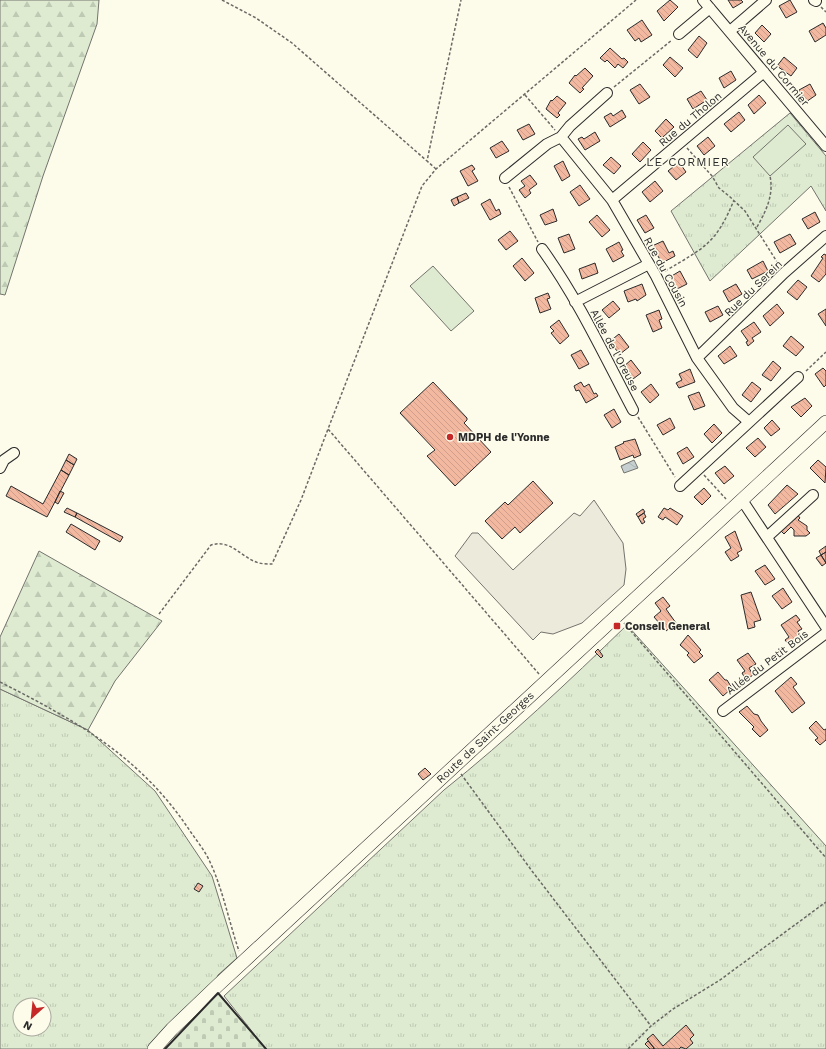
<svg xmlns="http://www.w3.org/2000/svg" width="826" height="1049" viewBox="0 0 826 1049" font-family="'Work Sans',sans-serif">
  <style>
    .grass { fill: url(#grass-tufts); stroke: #74746e; fill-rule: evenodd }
    .forest { fill: url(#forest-firs); stroke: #74746e }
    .cemetery { fill: url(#cemetery-stones); stroke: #74746e }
    .garden { fill: #deebd1; stroke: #74746e }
    .parking { fill: #eceadb; stroke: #74746e }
    .water { fill: url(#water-waves); stroke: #74746e }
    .building { fill: url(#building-back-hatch); stroke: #2b2b2b }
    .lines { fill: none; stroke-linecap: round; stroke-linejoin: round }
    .minor-casing { stroke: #2b2b2b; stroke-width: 12 }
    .major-casing { stroke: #2b2b2b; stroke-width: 14 }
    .path { stroke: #6a6964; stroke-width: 1.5; stroke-dasharray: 3 2; stroke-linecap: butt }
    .minor { stroke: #fdfbea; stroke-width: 10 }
    .major { stroke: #fdfbea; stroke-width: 13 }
    .wall { stroke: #2b2b2b; stroke-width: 2 }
    .poi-dot { fill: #c62828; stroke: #fdfbea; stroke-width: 1.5 }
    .labels { text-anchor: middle; stroke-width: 3; stroke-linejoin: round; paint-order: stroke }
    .street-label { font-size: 11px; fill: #2b2b2b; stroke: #fdfbea }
    .poi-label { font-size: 11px; font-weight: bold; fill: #2b2b2b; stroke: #fdfbea; text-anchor: start }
    .neighbourhood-label { font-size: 12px; letter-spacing: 1px; fill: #2b2b2b; stroke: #fdfbea }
  </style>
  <defs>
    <pattern id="grass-tufts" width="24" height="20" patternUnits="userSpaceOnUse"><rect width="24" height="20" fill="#deebd1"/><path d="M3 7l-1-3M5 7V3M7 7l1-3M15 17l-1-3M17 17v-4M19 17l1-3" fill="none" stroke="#bfcab4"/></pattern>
    <pattern id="forest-firs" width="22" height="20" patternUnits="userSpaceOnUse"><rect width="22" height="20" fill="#deebd1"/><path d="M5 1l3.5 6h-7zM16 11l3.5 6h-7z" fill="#bfcab4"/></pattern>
    <pattern id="cemetery-stones" width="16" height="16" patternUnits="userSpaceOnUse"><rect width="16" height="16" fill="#deebd1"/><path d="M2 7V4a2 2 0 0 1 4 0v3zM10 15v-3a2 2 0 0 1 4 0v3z" fill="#bfcab4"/></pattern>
    <pattern id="water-waves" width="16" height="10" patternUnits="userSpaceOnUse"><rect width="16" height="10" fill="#c7d0d0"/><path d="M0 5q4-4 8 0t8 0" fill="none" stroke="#abb3b3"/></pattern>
    <pattern id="building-back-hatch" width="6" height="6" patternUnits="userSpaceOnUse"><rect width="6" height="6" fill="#f2b8a0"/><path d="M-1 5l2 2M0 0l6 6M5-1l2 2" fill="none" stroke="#d09e8a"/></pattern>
  </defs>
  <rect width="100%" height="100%" fill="#fdfbea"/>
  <path class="grass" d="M 790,113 L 826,156 L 826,211 L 811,186 L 710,281 L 671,211 Z
    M 627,625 L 826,846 L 826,1049 L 266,1049 L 224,996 L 444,790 C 508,739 568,682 627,625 Z
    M 0,689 L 88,730 L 155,791 L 212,876 L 237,958 L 218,975 L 215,982 L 154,1049 L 0,1049 ZM 20,1005 L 44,1005 L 44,1029 L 20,1029 Z"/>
  <path class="forest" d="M 0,0 L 99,0 L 97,24 L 43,176 L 5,295 L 0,294 Z
    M 39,551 L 162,621 L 115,681 L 88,730 L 0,689 L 0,637 Z"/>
  <path class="cemetery" d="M 218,993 L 266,1049 L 165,1049 Z"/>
  <path class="garden" d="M 788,125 L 806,144 L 770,176 L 753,157 Z
    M 433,266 L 474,311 L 451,331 L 410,286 Z"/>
  <path class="parking" d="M 594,500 L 623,543 L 626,569 L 624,585 L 582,623 L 553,634 L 541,632 L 533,640 L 455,556 L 472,533 L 478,533 L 513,570 L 574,513 L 580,516 Z"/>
  <path class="water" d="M 634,460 L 638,468 L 624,473 L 621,466 Z"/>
  <path class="building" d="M 670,0 L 678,7 L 664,21 L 657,11 Z
    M 728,0 L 741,0 L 743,2 L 733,8 Z
    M 790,0 L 797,12 L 786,18 L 779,6 Z
    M 642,20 L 652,35 L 641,42 L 639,38 L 635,41 L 627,30 Z
    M 823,23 L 826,28 L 826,35 L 815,42 L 809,31 Z
    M 762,25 L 771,34 L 764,42 L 755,33 Z
    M 699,36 L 707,43 L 697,58 L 688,50 Z
    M 610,48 L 622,59 L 624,58 L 628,62 L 623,68 L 618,64 L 615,68 L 607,60 L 605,62 L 600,58 Z
    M 670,57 L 683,68 L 675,77 L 663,65 Z
    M 784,57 L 797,68 L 791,76 L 777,66 Z
    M 585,68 L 593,76 L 582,88 L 584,89 L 580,93 L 569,83 L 575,75 L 576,76 Z
    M 731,71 L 736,80 L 724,88 L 719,78 Z
    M 640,84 L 650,97 L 639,104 L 630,90 Z
    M 810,84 L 816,95 L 806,102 L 799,90 Z
    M 701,91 L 707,100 L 693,109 L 687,99 Z
    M 759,95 L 766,103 L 754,114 L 748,105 Z
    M 557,96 L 566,103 L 558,113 L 560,115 L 557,118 L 546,109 L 551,100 L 552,101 Z
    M 622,110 L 626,117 L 610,127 L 604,117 L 611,113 L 613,116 Z
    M 739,112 L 745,120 L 731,132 L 724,124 Z
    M 666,119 L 674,127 L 662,138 L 655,131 Z
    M 529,124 L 535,134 L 523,140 L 517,130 Z
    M 595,132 L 600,141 L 585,150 L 578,139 L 582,137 L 584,139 Z
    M 708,137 L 715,146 L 704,155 L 697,146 Z
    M 502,141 L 509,151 L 496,158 L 490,148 Z
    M 643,142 L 651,150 L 640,162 L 632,154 Z
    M 611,157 L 621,166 L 614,174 L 603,165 Z
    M 563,161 L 570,176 L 562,181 L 554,166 Z
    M 679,162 L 686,172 L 676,180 L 668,171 Z
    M 472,165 L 475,169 L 472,171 L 478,181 L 468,186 L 460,171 Z
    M 530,175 L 537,184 L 529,190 L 531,193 L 525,198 L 519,190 L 525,186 L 521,181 Z
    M 655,181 L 663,191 L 650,202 L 642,192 Z
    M 580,185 L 590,199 L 579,206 L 570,192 Z
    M 466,193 L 469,198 L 459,203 L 457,197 Z
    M 457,197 L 459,203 L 454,206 L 451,200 Z
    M 490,199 L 496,211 L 499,209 L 501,214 L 490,220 L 481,204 Z
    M 553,209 L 557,221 L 545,225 L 540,215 Z
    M 815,212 L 820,222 L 808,229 L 802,219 Z
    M 597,215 L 610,230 L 602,237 L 589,222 Z
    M 646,215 L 654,228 L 645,233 L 637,220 Z
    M 510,231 L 518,241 L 506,250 L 498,240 Z
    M 569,234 L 575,249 L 564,253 L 558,238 Z
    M 790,234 L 796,244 L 780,253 L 774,242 Z
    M 663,241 L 669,253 L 673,251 L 675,256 L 662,263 L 652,246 Z
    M 619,242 L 623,250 L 621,251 L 624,256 L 613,262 L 606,249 Z
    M 824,254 L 826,255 L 826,274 L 819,282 L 811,276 L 823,258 L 821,257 Z
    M 522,258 L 534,273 L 525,281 L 513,266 Z
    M 763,261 L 768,271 L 752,279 L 747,270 Z
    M 595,263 L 598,273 L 582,279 L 579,269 Z
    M 680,271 L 687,284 L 677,289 L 670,277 Z
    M 798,280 L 807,287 L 797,300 L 787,292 Z
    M 642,284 L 646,295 L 637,301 L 636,299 L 628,302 L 624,291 Z
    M 736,284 L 742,294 L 729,302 L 723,291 Z
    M 548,293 L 550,298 L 547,299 L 551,309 L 540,313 L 535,298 Z
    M 613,301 L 620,309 L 609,318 L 602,310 Z
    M 777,304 L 784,313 L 770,326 L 763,316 Z
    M 718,306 L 723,315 L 710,322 L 705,312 Z
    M 826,309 L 826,326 L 818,314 Z
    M 659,310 L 662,319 L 659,320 L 662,328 L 653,332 L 646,315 Z
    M 559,320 L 569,336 L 560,344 L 551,333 L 554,331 L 550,327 Z
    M 754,322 L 761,332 L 752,338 L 754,341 L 748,346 L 746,342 L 748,341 L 741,331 Z
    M 619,334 L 629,347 L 620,354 L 609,342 Z
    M 791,336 L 804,347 L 796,356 L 783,346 Z
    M 730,346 L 737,356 L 724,364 L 718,356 Z
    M 581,350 L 589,364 L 579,369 L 571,355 Z
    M 631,360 L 641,373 L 633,379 L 623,367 Z
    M 773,361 L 781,368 L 771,381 L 762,375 Z
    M 823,368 L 826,371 L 826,385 L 824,387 L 815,374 Z
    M 690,369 L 695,382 L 679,388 L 676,383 L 682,380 L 679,374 Z
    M 433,382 L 467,418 L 467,420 L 464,423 L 491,452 L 455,486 L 427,456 L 435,450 L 400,413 Z
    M 581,382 L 584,387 L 589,384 L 594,394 L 596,393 L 598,396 L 586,403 L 579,390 L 576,391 L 574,386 Z
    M 752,382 L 761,389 L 751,402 L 742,395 Z
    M 651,384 L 659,395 L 650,403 L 641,392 Z
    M 699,392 L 705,406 L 694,410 L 688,396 Z
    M 805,398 L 812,406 L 801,417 L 791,407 Z
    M 614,409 L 621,422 L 612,428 L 604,415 Z
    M 670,418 L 675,428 L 663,435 L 657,425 Z
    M 772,420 L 780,429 L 771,436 L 764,428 Z
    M 714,424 L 722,433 L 712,443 L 704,434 Z
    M 758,438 L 766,447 L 755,457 L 746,448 Z
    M 635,439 L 641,455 L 634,458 L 633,455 L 620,460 L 615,447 L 624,443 L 623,442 Z
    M 687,447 L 694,457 L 683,464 L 677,453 Z
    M 69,454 L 77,459 L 74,465 L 66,460 Z
    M 66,460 L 74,465 L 69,475 L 61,470 Z
    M 818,460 L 826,467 L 825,483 L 810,468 Z
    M 725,466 L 734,476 L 724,484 L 715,473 Z
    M 61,470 L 69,475 L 47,517 L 6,496 L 11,486 L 43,504 Z
    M 533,481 L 553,503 L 520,533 L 515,527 L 502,539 L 485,521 L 505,502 L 508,505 Z
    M 787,485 L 798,494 L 775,514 L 768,505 Z
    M 704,488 L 711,496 L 702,505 L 694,497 Z
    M 60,491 L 64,493 L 58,504 L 55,502 Z
    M 67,508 L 77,513 L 75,517 L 64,512 Z
    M 664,508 L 668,510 L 670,508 L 683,516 L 677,525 L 665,517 L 663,520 L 658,517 Z
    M 643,509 L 645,512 L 638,517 L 636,514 Z
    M 77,513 L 123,537 L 120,542 L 75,517 Z
    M 644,513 L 646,517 L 643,519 L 645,522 L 642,524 L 638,517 Z
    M 797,514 L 800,518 L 798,520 L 807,526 L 807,530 L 810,533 L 806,536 L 794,536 L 794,530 L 791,527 L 784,534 L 780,530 Z
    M 71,524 L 100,541 L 95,550 L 66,532 Z
    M 735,531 L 742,550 L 737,553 L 739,556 L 731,561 L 725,552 L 731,548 L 725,537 Z
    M 826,546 L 826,552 L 821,555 L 819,551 Z
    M 826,552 L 826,563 L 821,555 Z
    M 821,555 L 826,563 L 822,566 L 816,558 Z
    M 765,565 L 775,579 L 765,585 L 755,571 Z
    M 783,588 L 792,602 L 782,609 L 772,596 Z
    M 751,592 L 761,620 L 754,622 L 755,627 L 748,629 L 741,595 Z
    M 663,597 L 670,606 L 666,609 L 676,623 L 666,631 L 654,617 L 661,611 L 655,603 Z
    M 796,615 L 800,620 L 797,622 L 802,629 L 798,631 L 801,636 L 789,645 L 785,640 L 789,637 L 781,625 Z
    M 688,635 L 701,650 L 699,652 L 703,656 L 694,663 L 687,655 L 689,653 L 680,645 Z
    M 598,649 L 603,656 L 601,658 L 595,652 Z
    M 748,653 L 756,664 L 749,668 L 753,675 L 746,680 L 742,673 L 745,671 L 737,660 Z
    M 718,672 L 725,680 L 727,680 L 732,688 L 723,696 L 709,680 Z
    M 791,677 L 797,684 L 793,687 L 805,703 L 792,713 L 775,691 Z
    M 747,706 L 754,714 L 758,715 L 761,721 L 768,730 L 760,737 L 752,729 L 754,727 L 739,712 Z
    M 816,721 L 824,730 L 826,729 L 826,740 L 820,745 L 815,740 L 818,738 L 809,728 Z
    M 425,768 L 431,774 L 423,780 L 418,774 Z
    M 198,883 L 203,886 L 199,892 L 194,889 Z
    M 686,1025 L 694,1035 L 690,1039 L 693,1043 L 686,1049 L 681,1047 L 679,1049 L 655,1049 L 647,1039 L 653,1034 L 663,1046 Z
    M 648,1041 L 654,1048 L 653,1049 L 650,1049 L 645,1044 Z"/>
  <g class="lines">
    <g class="minor-casing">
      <path id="minor" d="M 703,0 L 826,146
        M 814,0 L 816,1
        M 730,31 L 766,0
        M 679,34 L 710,8
        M 561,137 L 612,200 L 656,276 L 697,358 L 733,408 L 749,422
        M 505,178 L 547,144 L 561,137 L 570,126 L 607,93
        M 612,200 L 764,72
        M 542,249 C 578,299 604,355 633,410
        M 575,302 L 649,264
        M 697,358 L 784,273 L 826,236
        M 0,468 L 4,460 L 14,453
        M 680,486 L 798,377
        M 742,500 L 826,627
        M 767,537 L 813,495
        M 723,711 L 826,633"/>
    </g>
    <g class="major-casing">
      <path id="major" d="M 154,1049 L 172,1029 L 217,986 L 826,422"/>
    </g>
    <path class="path" d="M 222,0 L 256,18 L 292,43 L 427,161
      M 821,7 L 826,12
      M 614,87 L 672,40
      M 525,95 L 555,130
      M 687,148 L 712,176 L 719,188 L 729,196 L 745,211 L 779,265
      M 436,169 L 427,161 L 461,0
      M 509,187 L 538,242
      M 757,227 C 766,211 774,195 770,176
      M 665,271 C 704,248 716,244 734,200
      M 806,371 L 826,352
      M 638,417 L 675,477
      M 704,475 L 726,499
      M 159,614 L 211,545 C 232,539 241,558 259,563 C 263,564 268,564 272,564 L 301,500 L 328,429
      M 624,623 L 826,858
      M 539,674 L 328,429 L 422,186 L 436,169 L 636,0
      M 0,682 C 77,721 141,757 190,831 C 197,841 205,851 210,862 C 223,890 229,922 239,951
      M 461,774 L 532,871 L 651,1026
      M 628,1049 L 651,1026 L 673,1009 L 720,980 L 826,902"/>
    <use href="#minor" class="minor"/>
    <use href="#major" class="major"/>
    <path class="wall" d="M 165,1049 L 218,993 L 266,1049"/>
  </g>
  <g class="poi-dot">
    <circle cx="450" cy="437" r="4"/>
    <rect x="613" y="622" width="8" height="8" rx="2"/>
  </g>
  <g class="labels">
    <g class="street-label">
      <text transform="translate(774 65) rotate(50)" y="4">Avenue du Cormier</text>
      <text transform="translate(690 119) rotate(-40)" y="4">Rue du Tholon</text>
      <text transform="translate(666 272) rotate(61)" y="4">Rue du Cousin</text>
      <text transform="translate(753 288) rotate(-44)" y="4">Rue du Serein</text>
      <text transform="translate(615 350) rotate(62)" y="4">Allée de l'Oreuse</text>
      <text transform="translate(767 662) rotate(-37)" y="4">Allée du Petit Bois</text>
      <text transform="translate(485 737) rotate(-43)" y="4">Route de Saint-Georges</text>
    </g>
    <g class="poi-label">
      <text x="458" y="441">MDPH de l'Yonne</text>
      <text x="625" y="630">Conseil General</text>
    </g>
    <g class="neighbourhood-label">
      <text x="688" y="166">LE CORMIER</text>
    </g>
  </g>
  <g transform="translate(32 1017) rotate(207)"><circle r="19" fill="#fdfbea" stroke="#a9a89e"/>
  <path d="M0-3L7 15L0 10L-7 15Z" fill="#c62828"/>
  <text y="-6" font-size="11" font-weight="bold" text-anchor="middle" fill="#2b2b2b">N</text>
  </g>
</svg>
